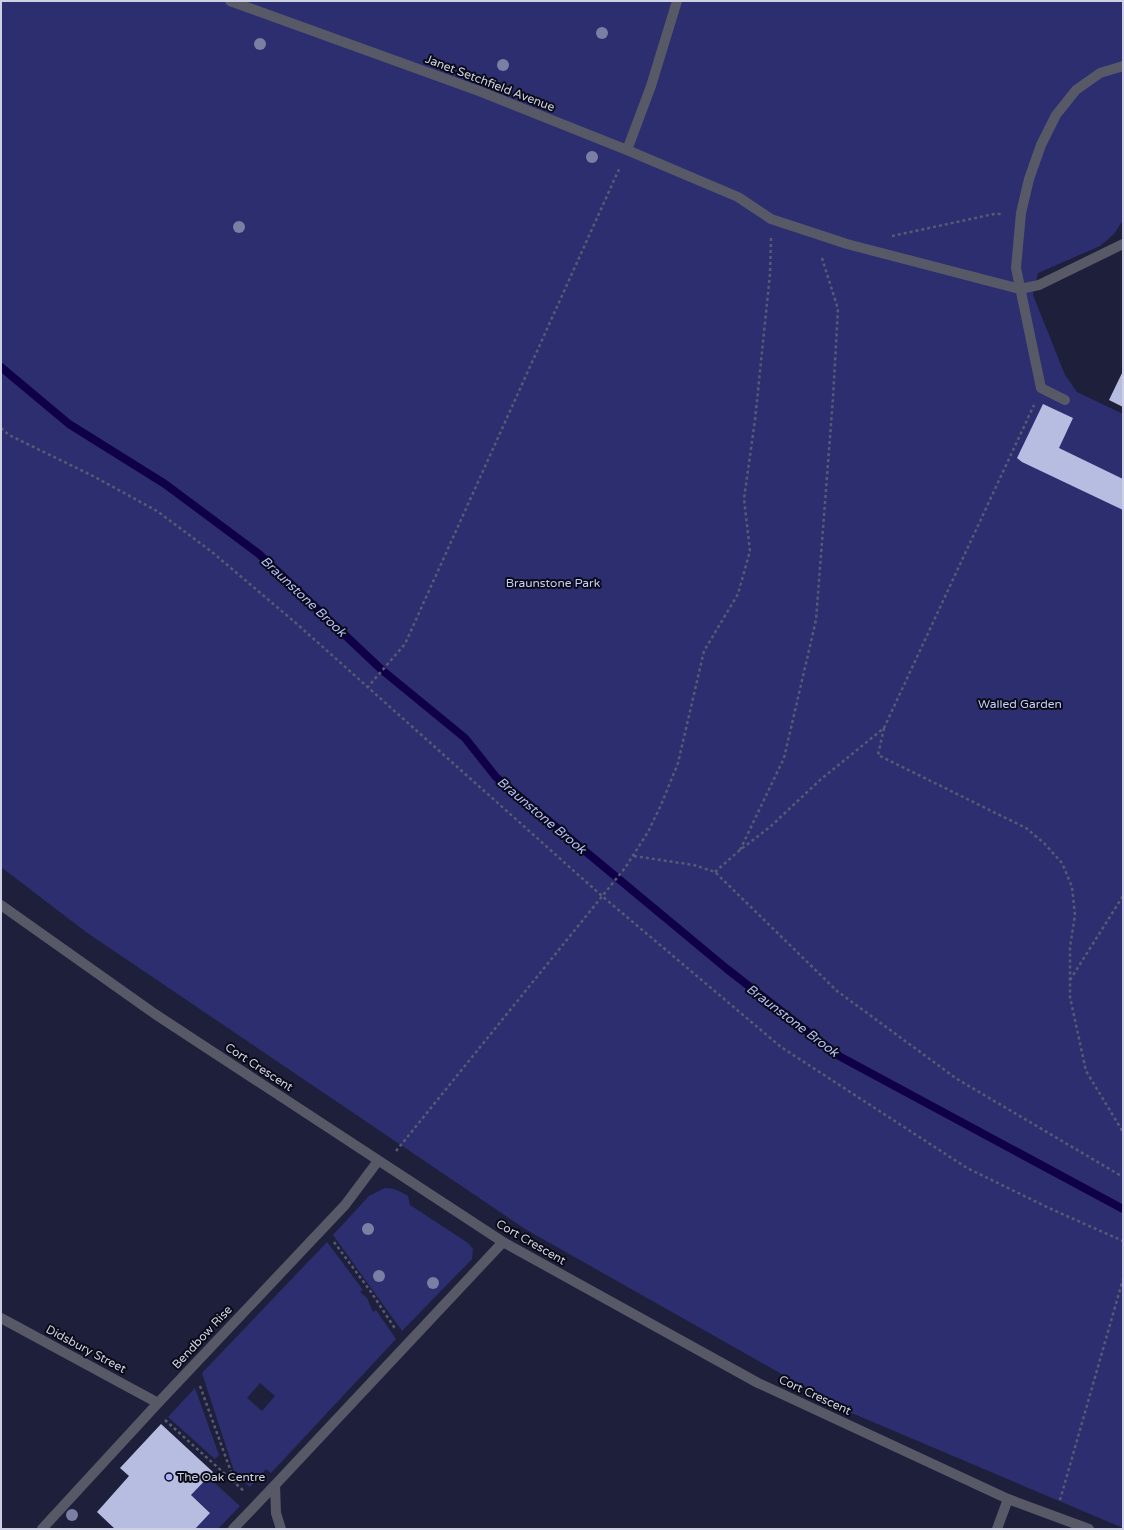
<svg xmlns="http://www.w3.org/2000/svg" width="1124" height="1530" viewBox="0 0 1124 1530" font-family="'Varela Round',sans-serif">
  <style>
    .green { fill: #2c2e6f; fill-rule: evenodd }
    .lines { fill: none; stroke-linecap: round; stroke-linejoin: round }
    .stream { stroke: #0f0048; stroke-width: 8 }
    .building { fill: #b7bde0 }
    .path { stroke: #585a72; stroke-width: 2.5; stroke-dasharray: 3 3; stroke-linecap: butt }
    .service { stroke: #575967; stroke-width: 10 }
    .minor { stroke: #575967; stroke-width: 10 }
    .tree { fill: #7a7fa3 }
    .poi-dot { fill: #a7b1fc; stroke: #0a0b17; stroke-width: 1.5 }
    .labels { text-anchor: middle; stroke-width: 4; stroke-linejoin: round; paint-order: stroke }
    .street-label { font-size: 12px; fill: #ced1e3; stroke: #0a0b17 }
    .park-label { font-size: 12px; fill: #c5ccf8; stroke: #0a0b17 }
    .poi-label { font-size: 12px; fill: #ced1e3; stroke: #0a0b17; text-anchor: start }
    .water-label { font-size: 13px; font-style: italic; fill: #b3bdfc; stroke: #0a0b17 }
  </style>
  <rect width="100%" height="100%" fill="#1e203b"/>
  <path class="green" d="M 1,1 L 1123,1 L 1123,220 L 1114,234 L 1100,246 L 1038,273 L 1033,295 L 1065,375 L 1077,392 L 1123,414 L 1123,1528 L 847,1411 L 525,1229 L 86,932 L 1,867 Z
    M 385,1188 C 394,1188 400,1191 408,1196 L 410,1205 L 468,1243 L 473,1249 L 472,1259 L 402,1331 L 333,1235 L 369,1196 Z
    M 327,1242 L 363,1290 L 360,1292 L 367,1298 L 373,1312 L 376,1310 L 396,1339 L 271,1473 L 266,1469 L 250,1487 L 235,1474 L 202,1373 ZM 260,1383 L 275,1396 L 262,1411 L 247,1398 Z
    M 195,1388 L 219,1455 L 215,1459 L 168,1417 Z
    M 208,1477 L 240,1506 L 218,1529 L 195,1529 L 210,1512 L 191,1495 Z"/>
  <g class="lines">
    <path class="stream" d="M 1,367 L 69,424 L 165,484 L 259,554 L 382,670 L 465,738 L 496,777 L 727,969 L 839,1056 L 1123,1209"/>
  </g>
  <path class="building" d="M 1123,371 L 1123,407 L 1109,400 Z
    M 1043,404 L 1073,418 L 1059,448 L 1123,479 L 1123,510 L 1022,462 L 1017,458 Z
    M 161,1424 L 213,1472 L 191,1495 L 210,1513 L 195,1529 L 115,1529 L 97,1512 L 129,1476 L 120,1468 Z"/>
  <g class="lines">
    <path class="path" d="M 892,236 L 994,214 L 1003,214
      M 1,428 L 9,435 L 93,476 L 157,511 L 212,552 L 297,624 L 602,896 L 781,1047 L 967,1168 L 1051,1209 L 1123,1241
      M 367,688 L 405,644 L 620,167
      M 884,728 L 878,755 L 1026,828 L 1044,843 L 1062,863 L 1072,887 L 1075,915 L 1070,947 L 1070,997 L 1086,1071 L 1123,1132
      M 740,850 L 784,758 L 816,620 L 833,398 L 838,309 L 821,255
      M 634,856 L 694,865 L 715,872 L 837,991 L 957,1079 L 1123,1177
      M 715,872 L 740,850 L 770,827 L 820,780 L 884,728 L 1034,405
      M 1070,980 L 1123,896
      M 396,1151 L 625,868 L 648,832 L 661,805 L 678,763 L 704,651 L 738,594 L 750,551 L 744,499 L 755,420 L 770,274 L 771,238
      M 334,1242 L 371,1292 L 396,1330
      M 200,1386 L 235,1483
      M 165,1420 L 245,1492
      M 1060,1500 L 1123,1279"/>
    <path class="service" d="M 230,1 L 479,91 L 627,150 L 738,197 L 771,219 L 847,244 L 1020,289 L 1039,285 L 1123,244
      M 627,150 L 651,86 L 677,1
      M 1065,400 L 1041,388 L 1016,268 L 1021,213 L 1029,179 L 1041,145 L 1056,115 L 1076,90 L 1100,73 L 1123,66"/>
    <path class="minor" d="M 1,905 L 155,1014 L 503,1242 L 758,1383 L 1008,1499 L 1089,1529
      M 1,1318 L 158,1403
      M 275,1485 L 276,1513 L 281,1529
      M 42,1529 L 158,1403 L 345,1205 L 378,1161
      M 233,1529 L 275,1485 L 503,1242
      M 997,1529 L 1008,1499"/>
  </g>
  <g class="tree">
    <circle cx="602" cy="33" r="6"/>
    <circle cx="260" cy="44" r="6"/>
    <circle cx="503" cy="65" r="6"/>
    <circle cx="592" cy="157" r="6"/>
    <circle cx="239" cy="227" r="6"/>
    <circle cx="368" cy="1229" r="6"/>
    <circle cx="379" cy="1276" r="6"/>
    <circle cx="433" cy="1283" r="6"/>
    <circle cx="72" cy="1515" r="6"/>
  </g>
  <circle class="poi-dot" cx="169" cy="1477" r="4"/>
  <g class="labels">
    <g class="street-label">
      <text transform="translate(490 83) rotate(21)" y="4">Janet Setchfield Avenue</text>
      <text transform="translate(259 1067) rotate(33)" y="4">Cort Crescent</text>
      <text transform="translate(531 1242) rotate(30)" y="4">Cort Crescent</text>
      <text transform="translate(202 1337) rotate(-47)" y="4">Bendbow Rise</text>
      <text transform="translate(86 1349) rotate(28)" y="4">Didsbury Street</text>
      <text transform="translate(815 1395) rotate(25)" y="4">Cort Crescent</text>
    </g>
    <g class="park-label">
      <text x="553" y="587">Braunstone Park</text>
      <text x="1020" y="708">Walled Garden</text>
    </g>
    <g class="poi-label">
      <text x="177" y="1481">The Oak Centre</text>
    </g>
    <g class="water-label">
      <text transform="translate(304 596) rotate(43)" y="5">Braunstone Brook</text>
      <text transform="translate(542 815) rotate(40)" y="5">Braunstone Brook</text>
      <text transform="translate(793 1020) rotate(37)" y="5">Braunstone Brook</text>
    </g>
  </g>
  <rect width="1124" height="1530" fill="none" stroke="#ced1e3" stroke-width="4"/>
</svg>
